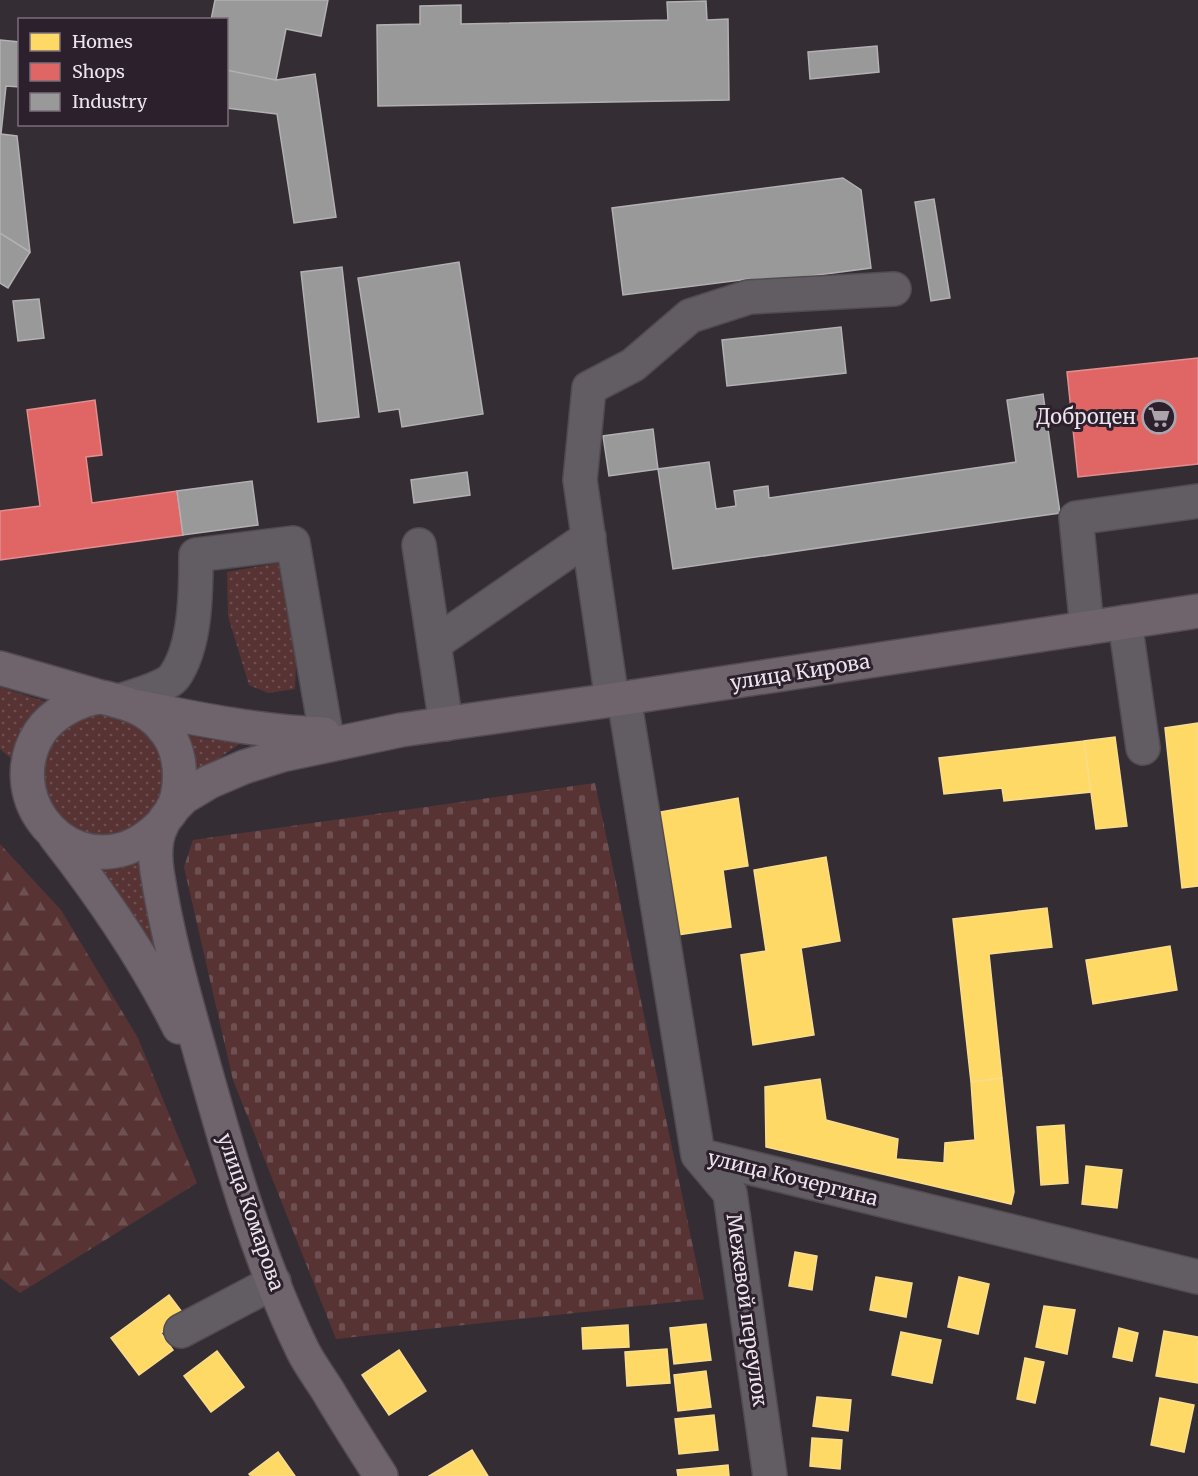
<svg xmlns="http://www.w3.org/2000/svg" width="1198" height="1476" viewBox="0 0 1198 1476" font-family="Merriweather,serif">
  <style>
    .grass { fill: url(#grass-dots) }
    .forest { fill: url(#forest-firs) }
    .cemetery { fill: url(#cemetery-stones) }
    .homes { fill: #ffd966; stroke: #f9dc8e; stroke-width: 1.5 }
    .shops { fill: #e06666; stroke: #e48c8e; stroke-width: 1.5 }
    .industry { fill: #999; stroke: #b2b0b2; stroke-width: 1.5 }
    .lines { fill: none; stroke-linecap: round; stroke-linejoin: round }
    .minor-casing { stroke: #524c52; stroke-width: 36 }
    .major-casing { stroke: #524c52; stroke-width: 36 }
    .minor { stroke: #625d63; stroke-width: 33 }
    .major { stroke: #70646c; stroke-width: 33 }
    .labels { text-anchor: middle; stroke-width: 6; stroke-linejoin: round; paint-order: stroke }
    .poi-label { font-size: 20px; fill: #ece4ed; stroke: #2c202d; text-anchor: end }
    .street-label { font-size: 20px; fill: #ece4ed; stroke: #2c202d }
  </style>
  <defs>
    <pattern id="grass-dots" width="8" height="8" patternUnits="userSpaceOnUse" patternTransform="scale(1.5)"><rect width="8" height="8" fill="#573334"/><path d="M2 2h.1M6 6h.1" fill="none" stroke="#6f5052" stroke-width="1.8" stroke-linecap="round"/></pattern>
    <pattern id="forest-firs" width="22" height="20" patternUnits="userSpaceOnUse" patternTransform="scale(1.5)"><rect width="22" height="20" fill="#573334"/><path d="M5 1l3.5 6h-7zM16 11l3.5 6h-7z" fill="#6f5052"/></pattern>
    <pattern id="cemetery-stones" width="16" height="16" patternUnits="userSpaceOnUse" patternTransform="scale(1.5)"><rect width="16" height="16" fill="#573334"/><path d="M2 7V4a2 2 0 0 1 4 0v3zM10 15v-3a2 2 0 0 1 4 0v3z" fill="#6f5052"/></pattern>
  </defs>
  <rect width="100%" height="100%" fill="#342e34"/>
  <path class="grass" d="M 278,563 L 296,661 L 295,689 L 268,693 L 249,685 L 228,616 L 227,572 Z
    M 0,687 L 53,704 L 15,762 L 0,749 Z
    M44 775a60 60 0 1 1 120 0a60 60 0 1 1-120 0Z
    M 183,734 L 206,739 L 241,743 L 192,777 Z
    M 147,853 L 156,954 L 88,857 Z"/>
  <path class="forest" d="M 0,844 L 61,910 L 138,1038 L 197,1183 L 20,1293 L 0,1278 Z"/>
  <path class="cemetery" d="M 595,783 L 704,1299 L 336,1339 L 233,1080 L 184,867 L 193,840 Z"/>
  <path class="homes" d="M 1198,723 L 1198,886 L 1182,888 L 1165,728 Z
    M 1115,737 L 1127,826 L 1096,829 L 1084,741 Z
    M 1084,741 L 1091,792 L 1004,801 L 1002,788 L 944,794 L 939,758 Z
    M 738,798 L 748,866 L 723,870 L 731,927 L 678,935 L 660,812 Z
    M 826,857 L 840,941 L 801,948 L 814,1035 L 753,1045 L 741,955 L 766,951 L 754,870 Z
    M 1047,908 L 1052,947 L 989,954 L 1002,1078 L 971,1082 L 953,919 Z
    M 1170,946 L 1177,990 L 1093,1004 L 1086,960 Z
    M 1002,1078 L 1014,1192 L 1011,1204 L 766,1147 L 765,1087 L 820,1079 L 826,1120 L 898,1139 L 896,1159 L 944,1163 L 945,1143 L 975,1140 L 971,1082 Z
    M 1064,1125 L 1068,1183 L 1041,1185 L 1037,1127 Z
    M 1086,1166 L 1122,1170 L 1117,1208 L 1082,1204 Z
    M 795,1252 L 817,1256 L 812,1290 L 789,1286 Z
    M 876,1277 L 912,1283 L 906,1317 L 870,1310 Z
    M 959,1277 L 989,1284 L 978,1334 L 948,1327 Z
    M 169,1295 L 185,1316 L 161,1333 L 173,1350 L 139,1375 L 111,1338 Z
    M 1044,1306 L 1075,1310 L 1067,1354 L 1036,1347 Z
    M 706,1324 L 711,1360 L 674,1364 L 670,1328 Z
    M 628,1325 L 629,1347 L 583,1349 L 582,1328 Z
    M 1119,1328 L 1138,1333 L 1132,1361 L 1113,1357 Z
    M 1164,1331 L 1198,1337 L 1198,1383 L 1156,1376 Z
    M 901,1332 L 941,1340 L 932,1383 L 892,1375 Z
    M 667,1349 L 670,1383 L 627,1386 L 625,1352 Z
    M 399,1350 L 426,1391 L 389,1415 L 362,1375 Z
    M 217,1351 L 244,1387 L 211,1412 L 184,1376 Z
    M 1025,1358 L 1044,1362 L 1035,1403 L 1017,1399 Z
    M 706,1371 L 711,1407 L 678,1411 L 674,1375 Z
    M 817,1397 L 851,1400 L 848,1431 L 813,1426 Z
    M 1160,1398 L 1194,1405 L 1184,1452 L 1151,1445 Z
    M 714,1415 L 718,1450 L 679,1454 L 675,1419 Z
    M 812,1438 L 842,1440 L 840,1469 L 810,1466 Z
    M 472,1450 L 488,1476 L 429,1476 Z
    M 278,1452 L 295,1476 L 251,1476 L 249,1474 Z
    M 728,1465 L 729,1476 L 678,1476 L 677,1470 Z"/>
  <path class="shops" d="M 1198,358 L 1198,464 L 1078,477 L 1067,372 Z
    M 95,400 L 102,455 L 86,457 L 92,503 L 177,491 L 183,535 L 0,560 L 0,511 L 40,506 L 27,410 Z"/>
  <path class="industry" d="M 215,0 L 328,0 L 321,36 L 286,29 L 276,80 L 226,70 L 226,20 L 211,20 Z
    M 706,1 L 707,20 L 728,19 L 729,100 L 378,106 L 377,25 L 420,24 L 420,6 L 461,5 L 461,24 L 668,20 L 667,2 Z
    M 0,40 L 20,42 L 20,87 L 6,86 L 1,134 L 17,136 L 30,252 L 0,233 Z
    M 877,46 L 879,72 L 810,79 L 808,52 Z
    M 226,70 L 276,80 L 315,74 L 336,217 L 294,223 L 277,114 L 226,108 Z
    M 843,178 L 861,190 L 871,268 L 749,284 L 749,279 L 623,295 L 612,208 Z
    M 934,199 L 950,298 L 931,301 L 915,202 Z
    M 0,233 L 30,252 L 8,288 L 0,283 Z
    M 459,262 L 483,414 L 402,427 L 399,409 L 379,412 L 358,278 Z
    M 342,267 L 359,417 L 318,422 L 301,272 Z
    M 39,299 L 44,338 L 18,341 L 13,301 Z
    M 841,327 L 846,373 L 727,386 L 722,340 Z
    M 1043,394 L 1060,513 L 673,569 L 658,469 L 709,462 L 716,509 L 736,506 L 734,491 L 768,486 L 769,498 L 1016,462 L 1007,400 Z
    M 653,429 L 658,469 L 609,476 L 603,436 Z
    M 467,472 L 470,495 L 414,503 L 411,480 Z
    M 252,481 L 258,525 L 183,535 L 177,491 Z"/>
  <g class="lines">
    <g class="minor-casing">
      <path id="minor" d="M 419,545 L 446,724
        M 1125,622 L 1143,748
        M 1087,628 L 1076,518 L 1198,501
        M 434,644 L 589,537
        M 624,698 L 698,1155 L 1198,1277
        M 612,700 L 580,480 L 589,388 L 633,365 L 690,316 L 749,297 L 894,289
        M 119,701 C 132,697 166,687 174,677 C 196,647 196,591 196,555 L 293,543 L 326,734
        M 698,1155 L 730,1193 L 770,1476
        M 181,1331 L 274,1282"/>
    </g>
    <g class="major-casing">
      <path id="major" d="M 0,668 L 101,697
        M 139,707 C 201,720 262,732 324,734
        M 172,809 L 184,797 L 209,782 L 244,767 L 282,755 L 401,730 L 612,700 L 1198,611
        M 161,825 C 151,835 140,843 127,848 C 58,871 1,792 40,732 C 52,714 79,699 100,697 C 105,697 112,700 117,701 C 142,707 160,719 172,741 C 182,761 182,791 172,810 C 169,815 164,819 162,825 C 155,838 155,857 157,871 C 167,937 186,1002 204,1066 C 231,1162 259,1261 303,1351 C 310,1365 320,1378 328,1391 C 345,1420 363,1448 381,1476
        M 55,836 C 102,896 145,959 179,1027"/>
    </g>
    <use href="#minor" class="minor"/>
    <use href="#major" class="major"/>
  </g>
  <defs>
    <g id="supermarket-ring" transform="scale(1.725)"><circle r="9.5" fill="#2c202d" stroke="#aca4ac" stroke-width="1.5"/><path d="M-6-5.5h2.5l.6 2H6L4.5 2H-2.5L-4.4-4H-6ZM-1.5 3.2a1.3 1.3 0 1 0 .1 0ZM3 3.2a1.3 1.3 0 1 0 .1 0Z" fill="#aca4ac"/></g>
  </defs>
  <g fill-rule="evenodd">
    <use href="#supermarket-ring" x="1159" y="417"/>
  </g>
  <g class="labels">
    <g class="poi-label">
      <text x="1136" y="424">Доброцен</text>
    </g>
    <g class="street-label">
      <text transform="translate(800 672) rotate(-9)" y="7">улица Кирова</text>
      <text transform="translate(793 1178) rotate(14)" y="7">улица Кочергина</text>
      <text transform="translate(251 1212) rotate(71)" y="7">улица Комарова</text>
      <text transform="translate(747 1310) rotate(82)" y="7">Межевой переулок</text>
    </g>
  </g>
  <rect x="18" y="18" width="210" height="108" fill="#2c202d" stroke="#796e7a" stroke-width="1.5"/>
  <rect x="30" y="33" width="30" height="18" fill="#ffd966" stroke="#796e7a" stroke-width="1.5"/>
  <text x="72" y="48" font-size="18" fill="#ece4ed">Homes</text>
  <rect x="30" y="63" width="30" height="18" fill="#e06666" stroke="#796e7a" stroke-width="1.5"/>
  <text x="72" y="78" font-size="18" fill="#ece4ed">Shops</text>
  <rect x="30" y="93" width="30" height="18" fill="#999999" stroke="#796e7a" stroke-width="1.5"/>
  <text x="72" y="108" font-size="18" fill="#ece4ed">Industry</text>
</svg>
